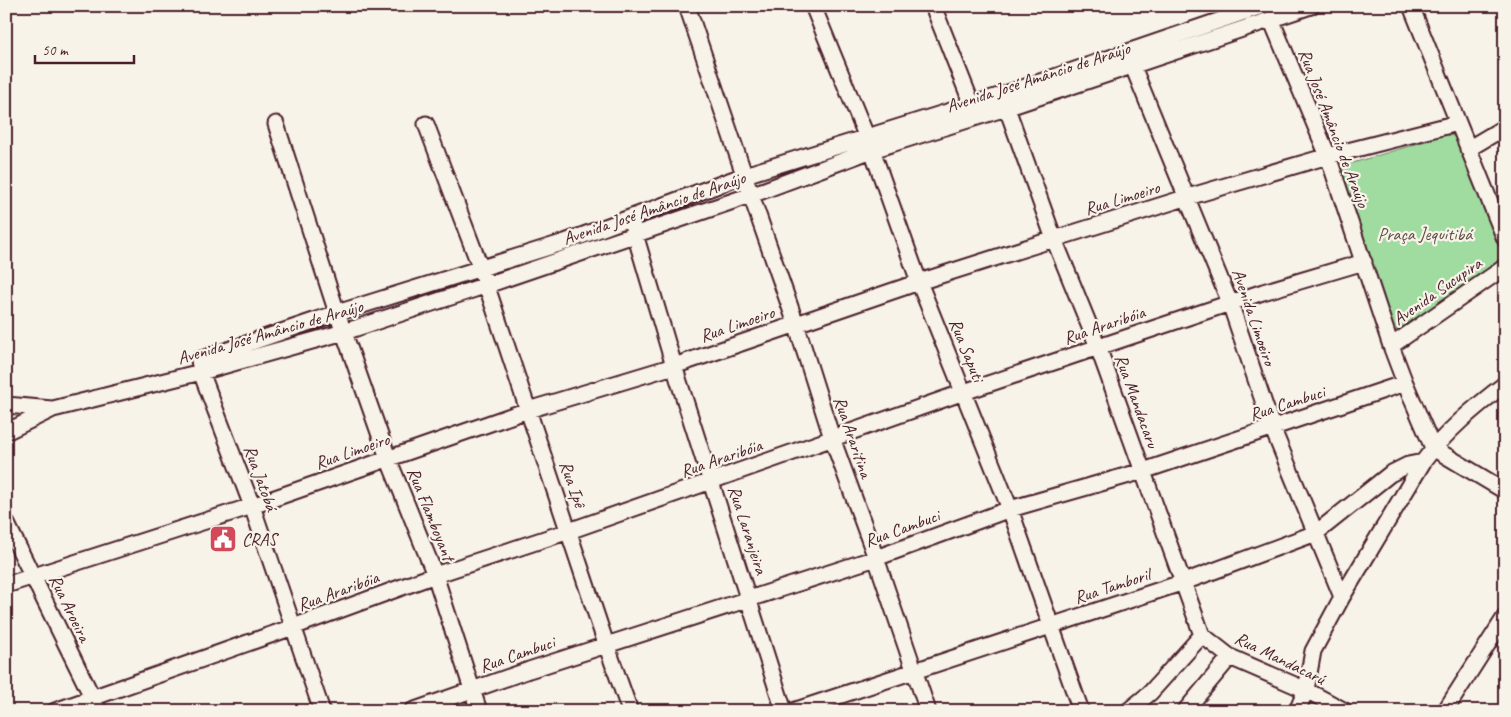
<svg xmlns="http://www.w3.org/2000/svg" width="1511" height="717" viewBox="0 0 1511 717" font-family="Caveat,sans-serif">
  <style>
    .green { fill: #a0dba0; stroke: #757d66 }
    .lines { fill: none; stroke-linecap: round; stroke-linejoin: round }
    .minor-casing { stroke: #4a1f2b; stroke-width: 19 }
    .minor { stroke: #f7f3e8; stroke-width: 15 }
    .labels { text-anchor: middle; stroke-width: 4.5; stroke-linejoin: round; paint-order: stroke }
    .street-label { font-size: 18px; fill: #4a1f2b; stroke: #f7f3e8 }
    .park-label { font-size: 18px; fill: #604e48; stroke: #f7f3e8 }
    .poi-label { font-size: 18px; fill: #4a1f2b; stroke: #f7f3e8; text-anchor: start }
  </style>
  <rect width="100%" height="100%" fill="#f7f3e8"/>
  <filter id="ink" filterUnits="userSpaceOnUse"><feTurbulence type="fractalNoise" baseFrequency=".02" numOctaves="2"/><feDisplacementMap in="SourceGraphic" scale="10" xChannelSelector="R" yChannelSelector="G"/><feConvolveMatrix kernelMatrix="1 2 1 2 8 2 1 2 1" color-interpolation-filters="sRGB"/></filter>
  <g filter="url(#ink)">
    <path class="green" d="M 1446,135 L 1453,136 L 1457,139 L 1501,252 L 1500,257 L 1494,265 L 1404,328 L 1398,330 L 1392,327 L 1337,173 L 1346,165 Z"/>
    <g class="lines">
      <g class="minor-casing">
        <path id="minor" d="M 687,6 L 751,195 L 796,324 L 832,438 L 876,558 L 928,711
          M 813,6 L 872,150 L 919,282 L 1010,509 L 1081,711
          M 933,6 L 975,112
          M 1411,6 L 1505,239
          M 1271,19 L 1328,156 L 1391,346 L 1405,383 L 1433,448 L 1505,491
          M 1129,57 L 1230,303 L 1272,427 L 1342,597
          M 1004,100 L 1054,239 L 1098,347 L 1202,635
          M 276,124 L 337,313 L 388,458 L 435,575 L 479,711
          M 426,124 L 481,269 L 606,644 L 630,711
          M 1468,149 L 1505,127
          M 632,224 L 674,366 L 784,711
          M 1391,346 L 1505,267
          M 6,405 L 52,409
          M 6,432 L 53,409 L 201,372 L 344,332 L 487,285 L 751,195 L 872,150 L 1006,108 L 1311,6
          M 6,522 L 99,711
          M 6,585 L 252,506 L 528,410 L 674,366 L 919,282 L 1054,239 L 1188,197 L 1328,156 L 1458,123
          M 1202,635 L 1230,657 L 1306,690 L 1345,711
          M 55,711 L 293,627 L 435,575 L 569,531 L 964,392 L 1263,292 L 1364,262
          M 322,711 L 252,506 L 201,372 L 199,360 L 337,313 L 565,242 L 745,175 L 1002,95 L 1262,6
          M 412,711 L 529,670 L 876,558 L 1010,509 L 1143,471 L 1405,383
          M 793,711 L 1184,582 L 1316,533 L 1390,474 L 1408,465 L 1423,462
          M 1128,711 L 1150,693 L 1202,635
          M 1185,711 L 1230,657
          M 1297,711 L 1306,690 L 1313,651 L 1342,597 L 1423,462 C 1445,432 1475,407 1505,384
          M 1445,711 L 1505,617"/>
      </g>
      <use href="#minor" class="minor"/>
    </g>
  </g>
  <defs>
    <g id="civic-square" transform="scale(1.4375)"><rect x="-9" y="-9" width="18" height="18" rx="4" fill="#d1495b" stroke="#f7f3e8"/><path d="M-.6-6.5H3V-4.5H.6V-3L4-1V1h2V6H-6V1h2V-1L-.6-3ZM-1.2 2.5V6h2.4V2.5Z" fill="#fff"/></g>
  </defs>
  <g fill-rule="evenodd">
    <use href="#civic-square" x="223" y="539"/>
  </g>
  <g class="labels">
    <g class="street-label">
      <text transform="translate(1038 77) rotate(-18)" y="6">Avenida José Amâncio de Araújo</text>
      <text transform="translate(1334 128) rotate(69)" y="6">Rua José Amâncio de Araújo</text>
      <text transform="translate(1122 198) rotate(-17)" y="6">Rua Limoeiro</text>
      <text transform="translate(654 208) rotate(-19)" y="6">Avenida José Amâncio de Araújo</text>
      <text transform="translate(1437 291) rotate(-35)" y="6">Avenida Sucupira</text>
      <text transform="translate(1254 317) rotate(71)" y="6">Avenida Limoeiro</text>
      <text transform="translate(737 324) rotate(-19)" y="6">Rua Limoeiro</text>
      <text transform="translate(1104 325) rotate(-19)" y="6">Rua Araribóia</text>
      <text transform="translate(270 332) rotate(-16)" y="6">Avenida José Amâncio de Araújo</text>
      <text transform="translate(967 350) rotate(68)" y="6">Rua Saputi</text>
      <text transform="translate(1137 401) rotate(70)" y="6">Rua Mandacaru</text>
      <text transform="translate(1287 403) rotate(-18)" y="6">Rua Cambuci</text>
      <text transform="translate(853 437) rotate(71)" y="6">Rua Araritina</text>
      <text transform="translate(352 451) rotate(-19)" y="6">Rua Limoeiro</text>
      <text transform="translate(721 458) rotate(-19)" y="6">Rua Araribóia</text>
      <text transform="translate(261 478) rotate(70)" y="6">Rua Jatobá</text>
      <text transform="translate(573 484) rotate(71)" y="6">Rua Ipê</text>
      <text transform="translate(431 514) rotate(68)" y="6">Rua Flamboyant</text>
      <text transform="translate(902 528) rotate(-20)" y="6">Rua Cambuci</text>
      <text transform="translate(748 530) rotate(72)" y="6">Rua Laranjeira</text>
      <text transform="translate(1112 586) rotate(-18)" y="6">Rua Tamboril</text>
      <text transform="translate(338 591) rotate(-20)" y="6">Rua Araribóia</text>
      <text transform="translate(70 608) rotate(64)" y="6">Rua Aroeira</text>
      <text transform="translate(517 654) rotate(-19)" y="6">Rua Cambuci</text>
      <text transform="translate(1280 658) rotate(26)" y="6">Rua Mandacarú</text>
    </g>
    <g class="park-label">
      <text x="1425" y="240">Praça Jequitibá</text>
    </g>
    <g class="poi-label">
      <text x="242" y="545">CRAS</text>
    </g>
  </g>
  <rect width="1511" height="717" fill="none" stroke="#f7f3e8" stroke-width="25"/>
  <rect x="12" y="12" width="1486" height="692" fill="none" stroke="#4a1f2b" stroke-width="2" filter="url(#ink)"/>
  <path d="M35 55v8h99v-8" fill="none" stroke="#4a1f2b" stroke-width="2.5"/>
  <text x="42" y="55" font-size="15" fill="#4a1f2b" stroke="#f7f3e8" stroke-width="4" paint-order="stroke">50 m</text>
</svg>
